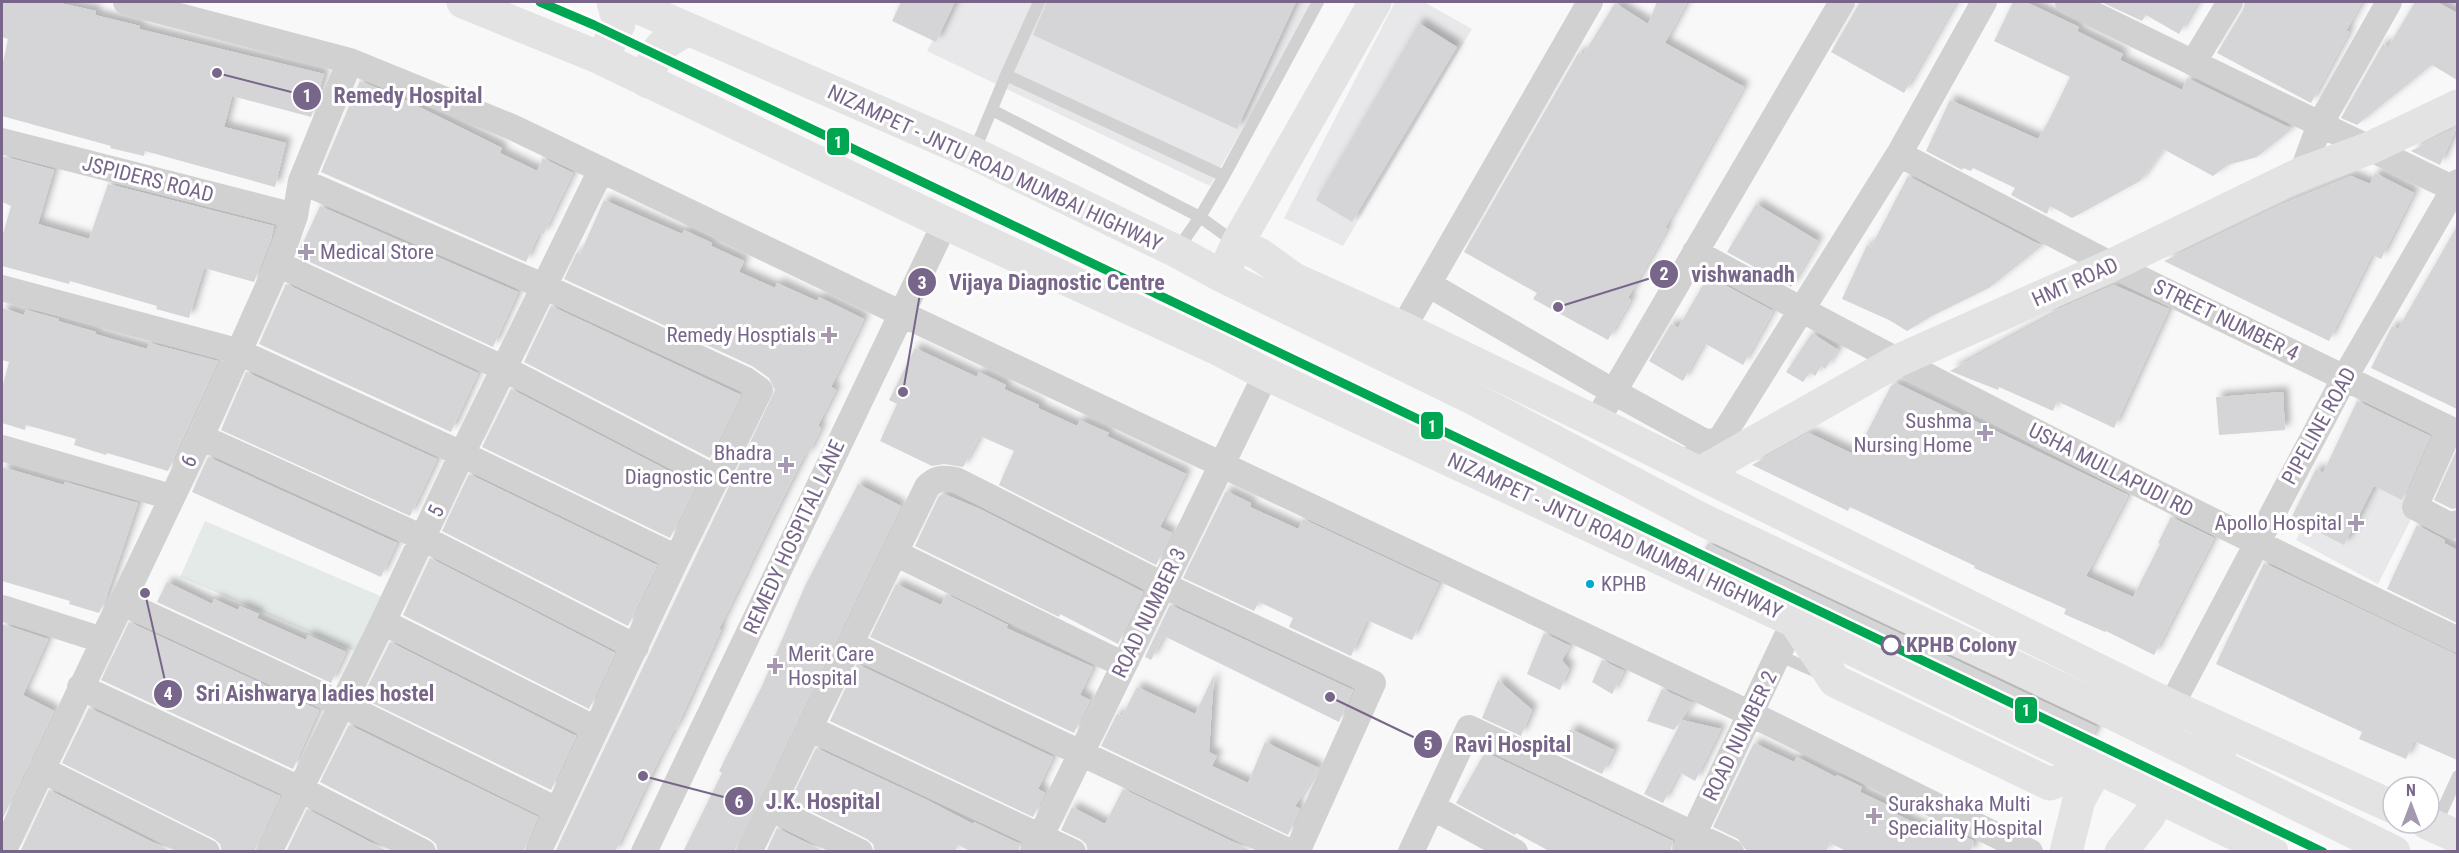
<svg xmlns="http://www.w3.org/2000/svg" width="2459" height="853" viewBox="0 0 2459 853" font-family="'Roboto Condensed',sans-serif">
  <style>
    .built { fill: #e8e8ea }
    .green { fill: #e4eae8 }
    .building { fill: #d5d5d7; filter: url(#shadow) }
    .lines { fill: none; stroke-linecap: round; stroke-linejoin: round }
    .lane { stroke: #d2d1d2; stroke-width: 12 }
    .street { stroke: #d2d1d2; stroke-width: 26 }
    .secondary { stroke: #e3e3e3; stroke-width: 33 }
    .highway { stroke: #e3e3e3; stroke-width: 33 }
    .metro-1-casing { stroke: #fff; stroke-width: 14 }
    .metro-1 { stroke: #00a651; stroke-width: 9 }
    .poi-dot { fill: #a499b0; stroke: #fff; stroke-width: 2 }
    .bus-dot { fill: #00a9ce; stroke: #fff; stroke-width: 2 }
    .stop-dot { fill: #fff; stroke: #77668a; stroke-width: 3 }
    .labels { text-anchor: middle; stroke-width: 6; stroke-linejoin: round; paint-order: stroke }
    .bus-label { font-size: 20px; fill: #77668a; stroke: #fff; text-anchor: start }
    .street-label { font-size: 21px; fill: #77668a; stroke: #fff }
    .poi-label { font-size: 21px; fill: #77668a; stroke: #fff; text-anchor: end }
    .stop-label { font-size: 21px; font-weight: bold; fill: #77668a; stroke: #fff; text-anchor: start }
    .leader { fill: none; stroke: #77668a; stroke-width: 2 }
    .callout-dot { fill: #77668a; stroke: #fff; stroke-width: 2 }
    .mark-label { font-size: 18px; text-anchor: middle; font-weight: bold; fill: #fff }
    .callout-label { font-size: 22px; text-anchor: middle; font-weight: bold; fill: #77668a; stroke: #fff; stroke-width: 6; stroke-linejoin: round; paint-order: stroke }
    .line-badge { stroke: #fff; stroke-width: 2 }
    .badge-label { font-size: 16px; text-anchor: middle; font-weight: bold; fill: #fff }
  </style>
  <defs>
    <filter id="shadow"><feDropShadow dx="5.5" dy="-5.5" stdDeviation="3" flood-color="#0004"/></filter>
  </defs>
  <rect width="100%" height="100%" fill="#f7f8f7"/>
  <path class="built" d="M 952,2 L 1314,2 L 1210,186 L 927,51 Z
    M 1395,2 L 1424,2 L 1472,29 L 1343,246 L 1284,218 Z
    M 2340,449 L 2421,500 L 2378,584 L 2296,540 Z"/>
  <path class="green" d="M 205,521 L 385,598 L 361,654 L 180,577 Z"/>
  <path class="building" d="M 2,2 L 55,2 L 96,11 L 95,15 L 140,26 L 139,29 L 324,74 L 315,106 L 311,117 L 232,96 L 224,127 L 286,143 L 275,187 L 145,151 L 144,156 L 110,148 L 111,146 L 2,116 L 2,67 L 8,39 L 2,37 Z
    M 901,2 L 955,2 L 936,42 L 892,21 Z
    M 1047,2 L 1296,2 L 1237,129 L 1033,35 Z
    M 1657,2 L 1687,2 L 1665,43 L 1744,87 L 1665,228 L 1667,229 L 1628,298 L 1631,300 L 1608,340 L 1533,299 L 1537,293 L 1464,252 L 1579,52 L 1583,55 L 1615,3 L 1648,24 Z
    M 1860,2 L 1956,2 L 1904,93 L 1831,52 Z
    M 2013,2 L 2026,2 L 2079,27 L 2077,31 L 2123,54 L 2120,60 L 2182,90 L 2187,78 L 2292,129 L 2257,157 L 2228,165 L 2213,176 L 2163,149 L 2140,181 L 2072,218 L 2050,206 L 2047,214 L 2011,195 L 2015,188 L 1973,168 L 1971,171 L 1963,168 L 1962,170 L 1926,151 L 1950,100 L 2038,139 L 2049,120 L 2070,77 L 1994,41 Z
    M 2101,2 L 2198,2 L 2179,34 L 2146,15 L 2142,21 Z
    M 2245,2 L 2362,2 L 2346,31 L 2349,32 L 2311,103 L 2217,53 L 2243,10 Z
    M 2415,2 L 2437,2 L 2457,13 L 2457,80 L 2432,65 L 2357,125 L 2341,118 L 2383,44 L 2388,47 Z
    M 1419,23 L 1457,47 L 1352,222 L 1316,200 Z
    M 360,81 L 399,97 L 502,148 L 500,153 L 537,171 L 543,158 L 573,173 L 543,235 L 539,233 L 526,262 L 321,172 Z
    M 2457,127 L 2440,165 L 2411,151 L 2439,136 Z
    M 2,156 L 54,170 L 38,224 L 89,239 L 108,184 L 274,226 L 271,239 L 254,282 L 204,268 L 189,318 L 156,309 L 157,306 L 70,281 L 69,284 L 2,266 L 2,237 L 11,206 L 2,202 Z
    M 2375,173 L 2414,193 L 2381,259 L 2372,255 L 2329,341 L 2164,261 L 2285,203 L 2351,176 L 2370,184 Z
    M 1908,176 L 2042,246 L 1989,288 L 1932,316 L 1907,331 L 1889,320 L 1842,299 L 1867,245 L 1871,247 Z
    M 604,200 L 682,234 L 684,230 L 712,243 L 711,246 L 744,261 L 739,272 L 775,288 L 777,283 L 817,301 L 819,297 L 864,319 L 831,387 L 836,390 L 818,426 L 821,428 L 808,455 L 805,454 L 770,524 L 719,629 L 721,630 L 676,729 L 675,728 L 659,759 L 615,852 L 555,852 L 775,390 L 769,378 L 752,366 L 564,279 L 577,252 L 580,254 Z
    M 1756,204 L 1818,241 L 1791,287 L 1727,252 Z
    M 320,206 L 518,292 L 493,347 L 297,256 Z
    M 2457,226 L 2457,409 L 2371,368 L 2392,326 L 2398,329 Z
    M 1708,276 L 1773,311 L 1743,365 L 1704,343 L 1683,381 L 1649,361 L 1671,324 L 1678,328 Z
    M 286,284 L 478,373 L 451,432 L 259,344 Z
    M 2114,285 L 2169,309 L 2114,428 L 2057,401 L 2053,411 L 1999,387 L 1998,390 L 1950,371 L 2050,316 L 2047,314 Z
    M 551,306 L 741,395 L 710,458 L 524,362 Z
    M 2,308 L 24,315 L 26,310 L 59,319 L 58,321 L 96,332 L 95,334 L 147,349 L 149,343 L 218,361 L 168,471 L 107,453 L 106,455 L 74,445 L 76,439 L 26,425 L 25,430 L 2,423 L 2,388 L 9,362 L 2,360 Z
    M 1812,333 L 1838,350 L 1825,369 L 1821,366 L 1815,376 L 1810,372 L 1803,382 L 1786,372 Z
    M 915,348 L 977,377 L 979,372 L 1006,385 L 1004,389 L 1039,405 L 1038,408 L 1077,426 L 1080,420 L 1109,433 L 1107,436 L 1186,474 L 1160,527 L 1172,533 L 1156,565 L 999,485 L 1014,451 L 980,436 L 963,467 L 944,464 L 932,466 L 880,441 L 897,404 L 889,400 Z
    M 246,372 L 437,459 L 410,516 L 221,430 Z
    M 1896,383 L 2128,495 L 2086,576 L 2133,597 L 2160,544 L 2158,543 L 2171,517 L 2214,538 L 2154,655 L 2106,631 L 2105,632 L 2064,614 L 2066,609 L 1974,568 L 1975,566 L 1850,507 L 1848,511 L 1752,465 L 1809,433 L 1855,455 L 1891,386 Z
    M 511,389 L 696,485 L 670,538 L 482,447 Z
    M 2283,392 L 2285,430 L 2219,435 L 2216,397 Z
    M 2357,401 L 2430,436 L 2402,500 L 2374,486 L 2344,545 L 2291,518 L 2316,469 L 2323,473 Z
    M 2457,449 L 2457,508 L 2452,509 L 2434,500 Z
    M 208,457 L 397,543 L 381,577 L 192,492 Z
    M 2,467 L 64,485 L 65,482 L 138,503 L 106,598 L 99,613 L 69,604 L 70,601 L 2,581 Z
    M 469,474 L 657,565 L 628,626 L 442,531 Z
    M 858,484 L 901,506 L 734,852 L 683,852 L 722,773 L 719,771 L 762,686 L 805,586 Z
    M 1226,491 L 1251,503 L 1250,507 L 1298,529 L 1303,519 L 1439,583 L 1412,640 L 1367,620 L 1351,656 L 1289,627 L 1293,618 L 1259,602 L 1254,611 L 1183,578 Z
    M 944,494 L 980,509 L 1143,592 L 1118,644 L 1060,614 L 1059,617 L 915,546 L 939,496 Z
    M 2417,525 L 2445,540 L 2444,543 L 2457,550 L 2457,623 L 2387,589 Z
    M 1708,543 L 2097,727 L 2089,743 L 1700,557 Z
    M 430,558 L 615,653 L 589,709 L 403,615 Z
    M 2264,563 L 2457,655 L 2457,760 L 2414,741 L 2406,759 L 2359,739 L 2362,732 L 2216,664 Z
    M 167,582 L 212,604 L 214,599 L 238,610 L 240,606 L 259,614 L 257,618 L 306,640 L 308,635 L 346,652 L 331,683 L 157,602 Z
    M 896,584 L 941,605 L 946,594 L 1008,625 L 1006,628 L 1093,667 L 1080,695 L 1090,700 L 1074,733 L 870,637 Z
    M 1170,605 L 1353,690 L 1339,722 L 1166,637 L 1163,637 L 1151,660 L 1145,657 Z
    M 129,622 L 319,710 L 293,769 L 101,680 Z
    M 2,624 L 48,639 L 23,695 L 54,711 L 2,820 Z
    M 1544,633 L 1570,646 L 1562,660 L 1569,669 L 1560,690 L 1527,674 Z
    M 390,642 L 576,736 L 551,790 L 362,698 Z
    M 1602,660 L 1624,671 L 1612,694 L 1592,682 Z
    M 857,664 L 1053,757 L 1038,789 L 1045,793 L 1033,817 L 830,721 Z
    M 1214,675 L 1209,752 L 1217,756 L 1212,766 L 1248,783 L 1265,742 L 1319,768 L 1295,806 L 1300,809 L 1288,835 L 1101,746 L 1117,714 L 1122,716 L 1137,687 L 1195,714 Z
    M 1498,680 L 1532,710 L 1521,736 L 1482,718 Z
    M 1662,689 L 1693,703 L 1674,730 L 1647,721 Z
    M 89,708 L 280,796 L 254,852 L 222,852 L 220,844 L 214,839 L 62,763 Z
    M 1682,720 L 1721,729 L 1695,781 L 1679,772 L 1663,803 L 1644,794 Z
    M 349,725 L 538,817 L 523,852 L 438,852 L 436,844 L 430,839 L 320,782 Z
    M 1571,729 L 1614,750 L 1602,774 L 1559,754 Z
    M 1754,743 L 1794,762 L 1797,757 L 1836,777 L 1837,775 L 1862,787 L 1860,792 L 1898,810 L 1896,814 L 1938,834 L 1942,825 L 1974,841 L 1971,849 L 1976,852 L 1848,852 L 1830,843 L 1826,852 L 1751,852 L 1745,849 L 1738,839 L 1713,827 Z
    M 816,748 L 927,800 L 973,824 L 974,822 L 1020,844 L 1018,852 L 972,852 L 958,845 L 955,852 L 875,852 L 873,844 L 867,839 L 790,801 Z
    M 1485,752 L 1673,841 L 1670,852 L 1551,852 L 1516,833 L 1515,835 L 1456,803 Z
    M 1123,789 L 1254,852 L 1088,852 L 1086,844 L 1080,839 L 1061,830 L 1072,807 L 1105,824 Z
    M 49,790 L 172,852 L 20,852 Z
    M 307,809 L 389,852 L 286,852 Z
    M 777,828 L 825,852 L 766,852 Z"/>
  <g class="lines">
    <path class="lane" d="M 1006,75 L 1039,2
      M 992,110 L 1200,217 L 1236,243
      M 974,152 L 1006,75 L 1224,176 L 1200,217 L 1177,250
      M 1224,176 L 1318,2
      M 1778,655 L 1821,674
      M 2436,824 L 2458,776"/>
    <path class="street" d="M 126,2 L 350,61 L 512,127 L 900,313 L 1751,714 L 2030,852
      M 2068,2 L 2458,191
      M 2193,63 L 2230,2
      M 2,141 L 295,216
      M 1899,154 L 2112,265 L 2458,433
      M 2302,173 L 2320,124 L 2389,2
      M 1695,252 C 1946,389 2200,517 2458,640
      M 278,264 L 503,368 L 717,479
      M 1428,284 L 1614,392 L 1703,441 L 1711,442 L 1723,451
      M 2,288 L 237,351 L 462,454 L 677,558 L 760,390 L 746,380 L 543,286 L 301,181
      M 1403,328 L 1590,2
      M 1596,422 L 1842,2
      M 2450,429 L 2415,507 L 2451,526 L 2458,523
      M 201,437 L 423,538 L 636,647
      M 2,448 L 171,497
      M 1683,465 L 1711,442 L 1720,440 L 1899,154 L 1984,2
      M 895,553 L 1124,665
      M 2,608 L 102,640 L 121,602 L 341,704 L 557,810
      M 383,622 L 596,729
      M 850,644 L 1290,852
      M 80,687 L 300,789 L 423,852
      M 2171,706 L 2345,377 L 2458,182
      M 809,728 L 1073,852
      M 41,769 L 207,852
      M 1432,807 L 1515,852
      M 770,808 L 860,852
      M 3,852 L 201,437 L 278,264 L 295,216 L 301,181 L 350,61
      M 269,852 L 383,622 L 462,454 L 601,170
      M 538,852 L 677,558
      M 644,852 L 945,223
      M 749,852 L 927,487 C 936,477 943,478 956,480 L 1163,585 L 1373,683 L 1297,852
      M 1033,852 L 1266,374
      M 1411,852 L 1469,728 L 1731,852
      M 1685,852 L 1794,621"/>
    <path class="secondary" d="M 1237,244 L 1259,254 L 1294,279 L 1403,328 L 1596,422 L 2171,706 L 2393,807
      M 1228,264 L 1237,244 L 1375,2
      M 1700,473 L 1897,361 L 2112,265 L 2302,173 L 2370,148 L 2458,106
      M 2427,823 L 2458,837
      M 2066,852 L 2079,800 L 2097,768
      M 2121,852 L 2149,816 L 2159,797"/>
    <path class="highway" d="M 463,2 L 598,57 L 945,223 L 1220,350 L 1266,374 L 1794,621 L 2272,852
      M 626,2 L 973,153 L 1176,251 L 1222,276 L 1472,398 L 1703,520 L 2108,711 L 2394,852
      M 598,57 L 607,48 L 619,24 L 613,2
      M 648,82 C 655,49 658,45 687,30
      M 1796,623 L 1835,681 L 2050,784 L 2097,768
      M 2205,721 L 2223,767"/>
    <g class="metro-1-casing">
      <path id="metro-1" d="M 540,2 L 594,25 L 2323,852"/>
    </g>
    <use href="#metro-1" class="metro-1"/>
  </g>
  <g class="poi-dot">
    <path d="M303 243h6v6h6v6h-6v6h-6v-6h-6v-6h6z"/>
    <path d="M826 326h6v6h6v6h-6v6h-6v-6h-6v-6h6z"/>
    <path d="M1982 424h6v6h6v6h-6v6h-6v-6h-6v-6h6z"/>
    <path d="M783 456h6v6h6v6h-6v6h-6v-6h-6v-6h6z"/>
    <path d="M2353 514h6v6h6v6h-6v6h-6v-6h-6v-6h6z"/>
    <path d="M772 657h6v6h6v6h-6v6h-6v-6h-6v-6h6z"/>
    <path d="M1871 807h6v6h6v6h-6v6h-6v-6h-6v-6h6z"/>
  </g>
  <circle class="bus-dot" cx="1590" cy="584" r="5"/>
  <circle class="stop-dot" cx="1891" cy="645" r="9"/>
  <g class="labels">
    <g class="bus-label">
      <text x="1601" y="591">KPHB</text>
    </g>
    <g class="street-label">
      <text transform="translate(995 168) rotate(25)" y="7">NIZAMPET - JNTU ROAD MUMBAI HIGHWAY</text>
      <text transform="translate(148 179) rotate(14)" y="7">JSPIDERS ROAD</text>
      <text transform="translate(2075 282) rotate(-24)" y="7">HMT ROAD</text>
      <text transform="translate(2226 320) rotate(26)" y="7">STREET NUMBER 4</text>
      <text transform="translate(2319 426) rotate(-61)" y="7">PIPELINE ROAD</text>
      <text transform="translate(189 461) rotate(-64)" y="7">6</text>
      <text transform="translate(2111 470) rotate(27)" y="7">USHA MULLAPUDI RD</text>
      <text transform="translate(436 511) rotate(-65)" y="7">5</text>
      <text transform="translate(1615 536) rotate(25)" y="7">NIZAMPET - JNTU ROAD MUMBAI HIGHWAY</text>
      <text transform="translate(794 537) rotate(-65)" y="7">REMEDY HOSPITAL LANE</text>
      <text transform="translate(1149 613) rotate(-64)" y="7">ROAD NUMBER 3</text>
      <text transform="translate(1740 736) rotate(-64)" y="7">ROAD NUMBER 2</text>
    </g>
    <g class="poi-label">
      <text x="320" y="259" text-anchor="start">Medical Store</text>
      <text x="816" y="342">Remedy Hosptials</text>
      <text x="1972" y="428">Sushma<tspan x="1972" dy="24">Nursing Home</tspan></text>
      <text x="772" y="460">Bhadra<tspan x="772" dy="24">Diagnostic Centre</tspan></text>
      <text x="2342" y="530">Apollo Hospital</text>
      <text x="788" y="661" text-anchor="start">Merit Care<tspan x="788" dy="24">Hospital</tspan></text>
      <text x="1888" y="811" text-anchor="start">Surakshaka Multi<tspan x="1888" dy="24">Speciality Hospital</tspan></text>
    </g>
    <g class="stop-label">
      <text x="1906" y="652">KPHB Colony</text>
    </g>
  </g>
  <path class="leader" d="M217 73L307 96M1558 307L1664 274M903 392L922 282M145 593L168 694M1330 697L1428 744M643 776L739 801"/>
  <g class="callout-dot">
    <circle cx="217" cy="73" r="6"/>
    <circle cx="1558" cy="307" r="6"/>
    <circle cx="903" cy="392" r="6"/>
    <circle cx="145" cy="593" r="6"/>
    <circle cx="1330" cy="697" r="6"/>
    <circle cx="643" cy="776" r="6"/>
    <circle cx="307" cy="96" r="15"/>
    <circle cx="1664" cy="274" r="15"/>
    <circle cx="922" cy="282" r="15"/>
    <circle cx="168" cy="694" r="15"/>
    <circle cx="1428" cy="744" r="15"/>
    <circle cx="739" cy="801" r="15"/>
  </g>
  <g class="mark-label">
    <text x="307" y="102">1</text>
    <text x="1664" y="280">2</text>
    <text x="922" y="289">3</text>
    <text x="168" y="700">4</text>
    <text x="1428" y="750">5</text>
    <text x="739" y="808">6</text>
  </g>
  <g class="callout-label">
    <text x="408" y="103">Remedy Hospital</text>
    <text x="1743" y="282">vishwanadh</text>
    <text x="1057" y="290">Vijaya Diagnostic Centre</text>
    <text x="315" y="701">Sri Aishwarya ladies hostel</text>
    <text x="1513" y="752">Ravi Hospital</text>
    <text x="823" y="809">J.K. Hospital</text>
  </g>
  <g class="line-badge">
    <rect x="826" y="127" width="24" height="29" rx="6" fill="#00a651"/>
    <rect x="1420" y="411" width="24" height="29" rx="6" fill="#00a651"/>
    <rect x="2014" y="696" width="24" height="28" rx="6" fill="#00a651"/>
  </g>
  <g class="badge-label">
    <text x="838" y="148">1</text>
    <text x="1432" y="432">1</text>
    <text x="2026" y="716">1</text>
  </g>
  <rect width="2459" height="853" fill="none" stroke="#77668a" stroke-width="6"/>
  <g transform="translate(2411 805)"><circle r="28" fill="#ffffff" stroke="#c9c2d0" stroke-width="1.5"/>
  <path d="M0-4.5L10 22L0 15L-10 22Z" fill="#a499b0"/>
  <text y="-9" font-size="16" font-weight="bold" text-anchor="middle" fill="#77668a">N</text>
  </g>
</svg>
